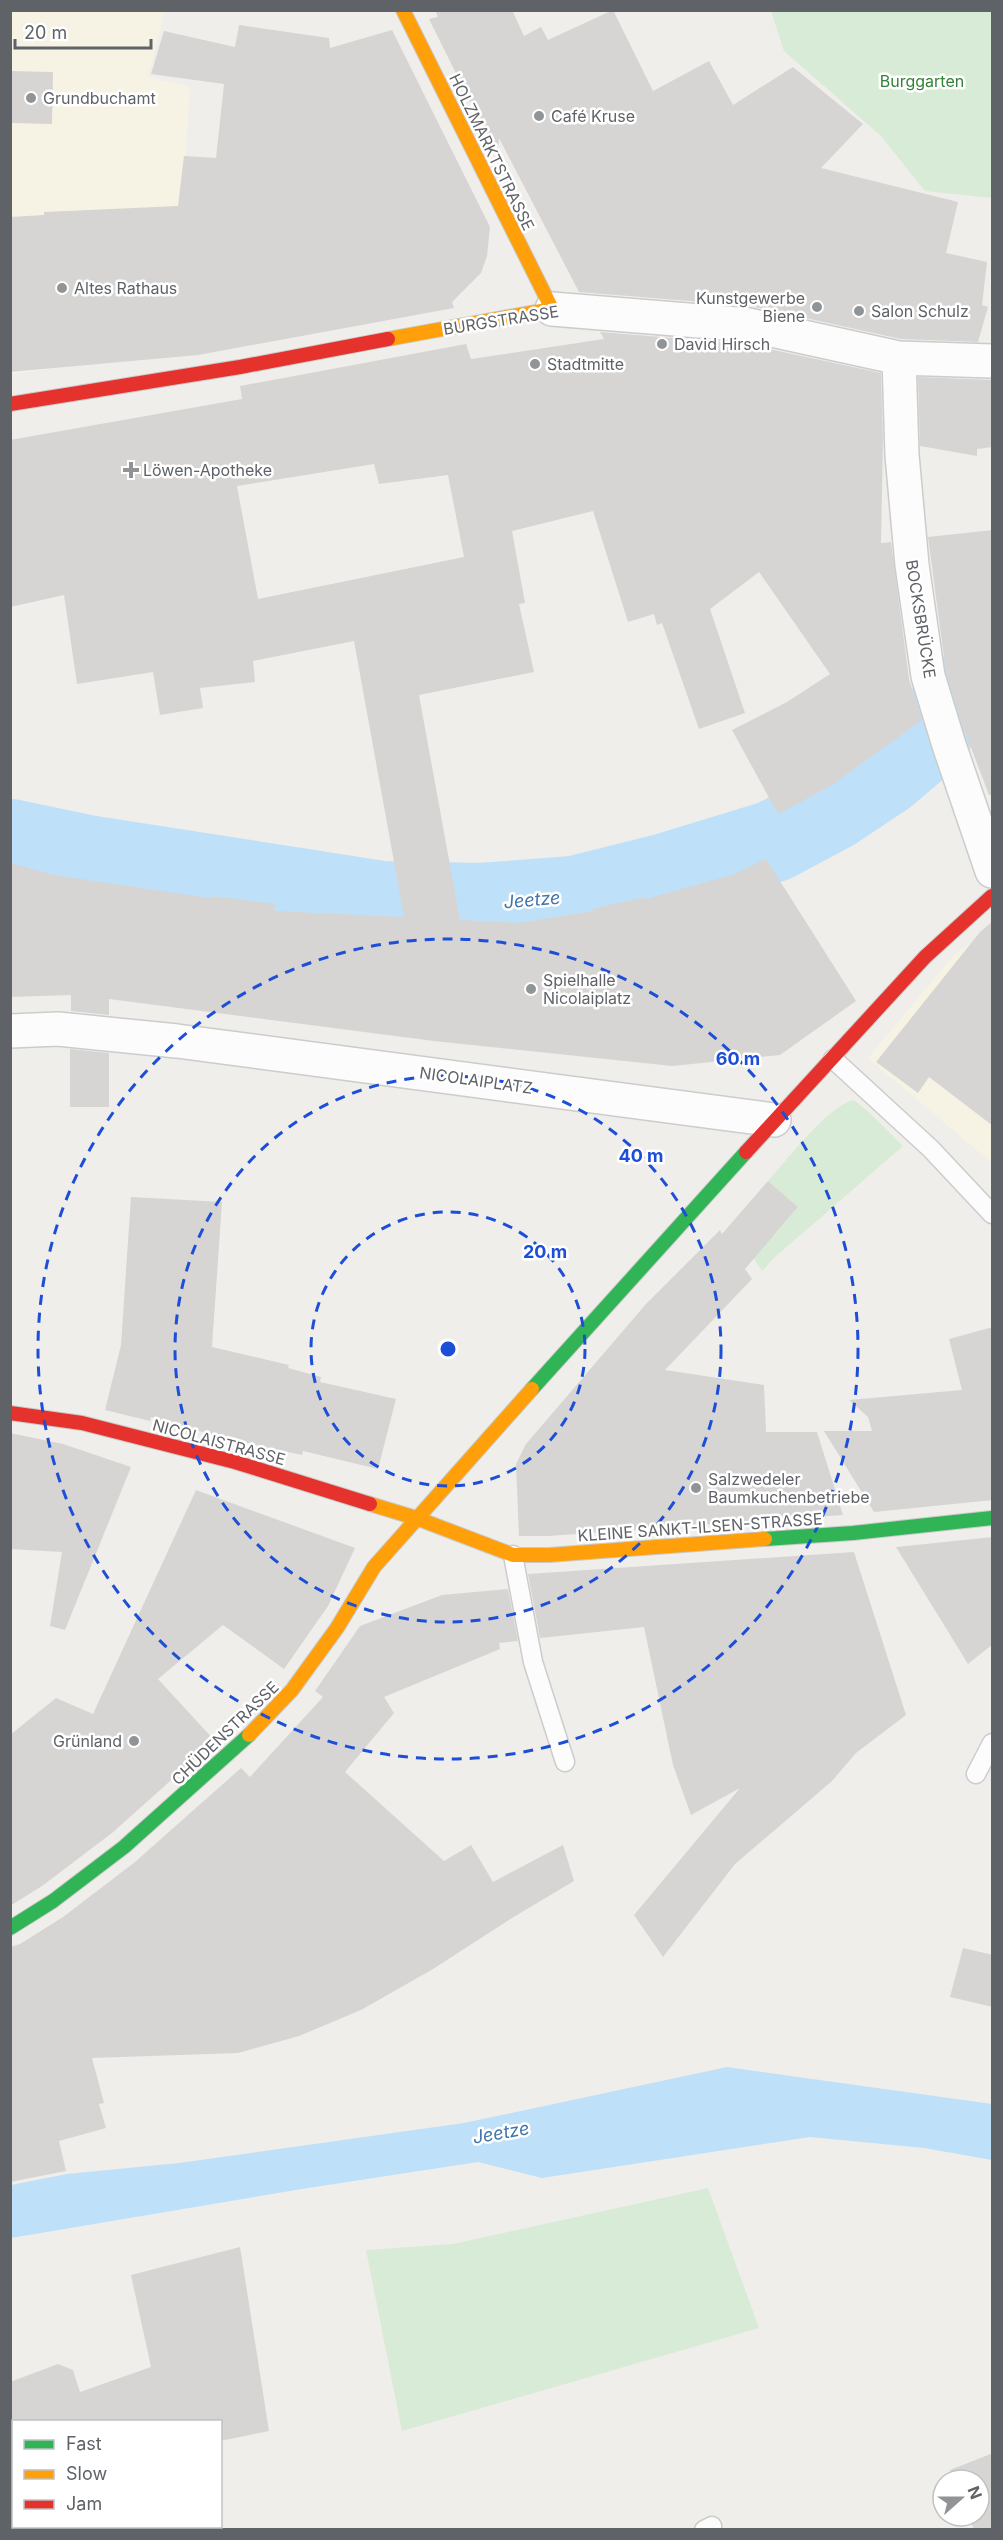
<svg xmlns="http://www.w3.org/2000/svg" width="1003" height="2540" viewBox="0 0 1003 2540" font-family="Inter,sans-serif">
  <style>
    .commercial { fill: #f7f3e4 }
    .green { fill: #d8ebd6 }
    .water { fill: #bfe0f9 }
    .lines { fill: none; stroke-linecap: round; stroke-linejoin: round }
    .river { stroke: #bfe0f9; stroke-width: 82 }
    .building { fill: #d6d5d3; fill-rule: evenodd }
    .lane-casing { stroke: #cbcccc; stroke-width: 21 }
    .street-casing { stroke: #cbcccc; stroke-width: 36 }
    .fast-casing { stroke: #cacacb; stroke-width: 16 }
    .slow-casing { stroke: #cacacb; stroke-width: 16 }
    .jam-casing { stroke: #cacacb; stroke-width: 16 }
    .lane { stroke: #fdfcfc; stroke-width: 18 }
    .street { stroke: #fdfcfc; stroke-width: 33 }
    .fast { stroke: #30b455; stroke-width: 14 }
    .slow { stroke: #ff9f0a; stroke-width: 14 }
    .jam { stroke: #e5322d; stroke-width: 14 }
    .ring { fill: none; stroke: #1d4ed8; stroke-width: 3; stroke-dasharray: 10 8 }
    .poi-dot { fill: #919496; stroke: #fff; stroke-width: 2 }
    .labels { text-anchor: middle; stroke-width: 5; stroke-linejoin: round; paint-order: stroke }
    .park-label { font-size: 16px; fill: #348238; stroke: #fff }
    .poi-label { font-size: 16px; fill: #5f6368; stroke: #fff; text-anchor: start }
    .street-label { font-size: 16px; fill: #5f6368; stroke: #fff }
    .water-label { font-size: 18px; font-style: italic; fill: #4174aa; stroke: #fff }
    .centre { fill: #1d4ed8; stroke: #fff; stroke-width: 3 }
    .ring-label { font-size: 18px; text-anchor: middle; font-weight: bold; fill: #1d4ed8; stroke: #fff; stroke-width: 5; stroke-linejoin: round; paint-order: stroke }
  </style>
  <rect width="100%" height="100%" fill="#efeeea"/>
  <path class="commercial" d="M 10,11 L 165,11 L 148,77 L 190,87 L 173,353 L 11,374 Z
    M 992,928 L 992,1163 L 868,1058 L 954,955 Z"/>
  <path class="green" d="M 771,11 L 992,11 L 992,198 L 925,191 L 881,136 L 784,51 Z
    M 854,1100 L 871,1114 L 903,1146 L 775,1257 L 762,1271 L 734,1228 L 774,1236 L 798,1207 L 768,1181 C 786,1161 830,1104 854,1100 Z
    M 708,2188 L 759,2328 L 402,2431 L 366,2250 L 453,2244 Z"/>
  <path class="water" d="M 727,2067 L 992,2104 L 992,2160 L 924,2148 L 810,2137 L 542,2178 L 478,2162 L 308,2188 L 11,2238 L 11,2185 L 67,2174 L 179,2163 L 464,2123 Z"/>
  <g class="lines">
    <path class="river" d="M 10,840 L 87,856 L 382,902 L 480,904 L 574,897 L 666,874 L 774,841 L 834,809 L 885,775 L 925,741 L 957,696 L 992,678"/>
  </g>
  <path class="building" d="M 435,10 L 512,10 L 524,36 L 541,27 L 548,40 L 613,10 L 653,91 L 709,61 L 733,105 L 793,67 L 863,124 L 821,168 L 958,202 L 946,253 L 987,262 L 982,305 L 988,307 L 978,342 L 901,339 L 751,306 L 579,292 L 499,138 L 497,156 L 429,19 L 438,17 Z
    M 239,25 L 329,38 L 330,48 L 392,30 L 490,227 L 487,256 L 481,273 L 452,302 L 454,308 L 198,355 L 10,372 L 10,217 L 44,215 L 44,212 L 178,206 L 184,156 L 216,158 L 224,84 L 151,74 L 164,31 L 235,47 Z
    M 10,71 L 53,72 L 52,124 L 10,123 Z
    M 600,332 L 746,344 L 881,373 L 883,440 L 881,543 L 891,542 L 909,679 L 922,720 L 832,785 L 778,814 L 732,730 L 787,702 L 830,674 L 759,572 L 710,609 L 745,713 L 699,729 L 662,623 L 657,625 L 654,614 L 628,622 L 593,511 L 512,531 L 525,603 L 519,604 L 534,672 L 419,695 L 460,920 L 518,923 L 593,911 L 592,909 L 645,897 L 646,899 L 732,875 L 766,859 L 856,1001 L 780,1055 L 672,1066 L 434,1041 L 109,999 L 109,1015 L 71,1011 L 71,995 L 10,997 L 10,863 L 54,875 L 202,897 L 214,898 L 214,896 L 276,904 L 274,911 L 404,917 L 354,641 L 253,661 L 255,682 L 200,688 L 203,708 L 160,715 L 153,672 L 77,684 L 64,595 L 10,607 L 10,440 L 242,399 L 240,386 L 466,344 L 471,359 L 604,339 ZM 374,464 L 379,484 L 448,475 L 464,557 L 258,599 L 237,486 Z
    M 918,377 L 993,380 L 993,447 L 977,449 L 977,456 L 920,446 Z
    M 993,530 L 993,794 L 989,795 L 962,724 L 946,672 L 928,537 Z
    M 993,921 L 993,1126 L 929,1077 L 918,1093 L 876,1062 L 980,932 Z
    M 70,1049 L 109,1053 L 109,1107 L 70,1107 Z
    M 768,1181 L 798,1207 L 745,1269 L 752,1279 L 665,1370 L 764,1385 L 766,1432 L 817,1432 L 843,1515 L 548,1536 L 519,1536 L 516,1464 L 526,1444 L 646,1304 L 720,1230 L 722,1234 Z
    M 131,1197 L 222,1202 L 212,1347 L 289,1365 L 288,1368 L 321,1377 L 320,1382 L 396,1399 L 378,1469 L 303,1451 L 302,1455 L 220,1437 L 151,1417 L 150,1421 L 105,1410 L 121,1345 Z
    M 993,1327 L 993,1500 L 874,1512 L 824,1431 L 872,1431 L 868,1417 L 849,1400 L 962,1390 L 949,1339 Z
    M 10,1433 L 63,1444 L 131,1467 L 65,1630 L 50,1626 L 62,1552 L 10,1549 Z
    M 196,1490 L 355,1548 L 328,1606 L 284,1669 L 223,1625 L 158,1679 L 215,1741 L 112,1833 L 42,1886 L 10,1906 L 10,1735 L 56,1698 L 93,1714 Z
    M 993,1537 L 993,1644 L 968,1664 L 896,1547 Z
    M 854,1552 L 906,1715 L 856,1753 L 832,1781 L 735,1864 L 663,1957 L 634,1915 L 740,1788 L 691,1815 L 673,1765 L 644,1627 L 540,1638 L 528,1574 Z
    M 508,1589 L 518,1641 L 499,1643 L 500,1649 L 384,1697 L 394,1713 L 345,1772 L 444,1861 L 471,1845 L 493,1882 L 563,1845 L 574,1881 L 512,1918 L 433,1969 L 361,2010 L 299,2036 L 238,2053 L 92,2058 L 104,2103 L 99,2104 L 106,2128 L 59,2141 L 66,2171 L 10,2182 L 10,1947 L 20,1944 L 63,1917 L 135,1862 L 241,1768 L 250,1777 L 323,1697 L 315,1691 L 360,1626 L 442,1595 Z
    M 963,1948 L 993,1955 L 993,2007 L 950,1997 Z
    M 240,2247 L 269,2431 L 220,2441 L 220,2421 L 10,2421 L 10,2382 L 58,2364 L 73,2370 L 80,2392 L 151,2367 L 131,2275 Z
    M 993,2453 L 993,2529 L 974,2529 L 968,2516 L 979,2516 L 979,2480 L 954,2480 L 950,2470 Z"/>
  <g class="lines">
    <g class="lane-casing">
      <path id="lane" d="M 833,1059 L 931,1149 L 992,1214
        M 513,1555 L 533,1662 L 565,1762
        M 976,1774 L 992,1743
        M 704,2530 L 712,2526"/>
    </g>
    <g class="street-casing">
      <path id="street" d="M 552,309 L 749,325 L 899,358 L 992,361
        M 899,358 L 902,455 L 912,565 L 928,676 L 949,745 L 992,871
        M 10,1031 L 58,1029 L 177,1041 L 774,1120"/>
    </g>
    <g class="fast-casing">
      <path id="fast" d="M 532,1389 L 746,1152
        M 765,1539 L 853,1533 L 992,1518
        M 10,1928 L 53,1901 L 124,1847 L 249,1735"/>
    </g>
    <g class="slow-casing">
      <path id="slow" d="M 388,339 L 552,309 L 403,10
        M 370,1504 L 416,1518 L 513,1555 L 549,1555 L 765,1539
        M 249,1735 L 292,1690 L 337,1628 L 374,1567 L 532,1389"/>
    </g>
    <g class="jam-casing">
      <path id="jam" d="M 10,404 L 240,367 L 388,339
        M 746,1152 L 925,957 L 992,896
        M 10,1413 L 82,1423 L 235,1462 L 370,1504"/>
    </g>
    <use href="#lane" class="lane"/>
    <use href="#street" class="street"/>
    <use href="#fast" class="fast"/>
    <use href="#slow" class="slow"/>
    <use href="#jam" class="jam"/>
  </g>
  <g class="ring">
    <circle cx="448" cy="1349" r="137"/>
    <circle cx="448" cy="1349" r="273"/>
    <circle cx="448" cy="1349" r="410"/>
  </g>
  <g class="poi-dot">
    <circle cx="31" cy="98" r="6"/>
    <circle cx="539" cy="116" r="6"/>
    <circle cx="62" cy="288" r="6"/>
    <circle cx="817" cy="307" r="6"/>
    <circle cx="859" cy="311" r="6"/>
    <circle cx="662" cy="344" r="6"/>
    <circle cx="535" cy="364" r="6"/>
    <path d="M128 461h6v6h6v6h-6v6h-6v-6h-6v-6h6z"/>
    <circle cx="531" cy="989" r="6"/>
    <circle cx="696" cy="1488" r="6"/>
    <circle cx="134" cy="1741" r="6"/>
  </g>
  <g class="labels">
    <g class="park-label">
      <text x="922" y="87">Burggarten</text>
    </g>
    <g class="poi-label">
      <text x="43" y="104">Grundbuchamt</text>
      <text x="551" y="122">Café Kruse</text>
      <text x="74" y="294">Altes Rathaus</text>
      <text x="805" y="304" text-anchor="end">Kunstgewerbe<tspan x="805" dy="18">Biene</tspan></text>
      <text x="871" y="317">Salon Schulz</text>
      <text x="674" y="350">David Hirsch</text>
      <text x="547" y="370">Stadtmitte</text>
      <text x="143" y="476">Löwen-Apotheke</text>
      <text x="543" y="986">Spielhalle<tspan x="543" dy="18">Nicolaiplatz</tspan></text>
      <text x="708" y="1485">Salzwedeler<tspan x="708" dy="18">Baumkuchenbetriebe</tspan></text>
      <text x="122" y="1747" text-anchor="end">Grünland</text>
    </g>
    <g class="street-label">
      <text transform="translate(492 152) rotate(64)" y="6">HOLZMARKTSTRASSE</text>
      <text transform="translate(501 320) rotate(-9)" y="6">BURGSTRASSE</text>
      <text transform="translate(921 619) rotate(81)" y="6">BOCKSBRÜCKE</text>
      <text transform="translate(476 1080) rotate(8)" y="6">NICOLAIPLATZ</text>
      <text transform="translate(219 1442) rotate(15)" y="6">NICOLAISTRASSE</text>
      <text transform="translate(700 1527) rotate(-4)" y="6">KLEINE SANKT-ILSEN-STRASSE</text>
      <text transform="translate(225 1733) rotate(-44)" y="6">CHÜDENSTRASSE</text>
    </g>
    <g class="water-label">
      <text transform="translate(532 900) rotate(-5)" y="6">Jeetze</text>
      <text transform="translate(501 2133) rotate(-10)" y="6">Jeetze</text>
    </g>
  </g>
  <circle cx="448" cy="1349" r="9" class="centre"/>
  <g class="ring-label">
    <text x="738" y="1065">60 m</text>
    <text x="641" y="1162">40 m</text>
    <text x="545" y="1258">20 m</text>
  </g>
  <rect width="1003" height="2540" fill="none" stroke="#5f6368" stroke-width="24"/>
  <rect x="12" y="2420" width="210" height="108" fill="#ffffff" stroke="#bfc1c3" stroke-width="1.5"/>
  <rect x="24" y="2440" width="30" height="9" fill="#30b455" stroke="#bfc1c3" stroke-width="1.5"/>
  <text x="66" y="2450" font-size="18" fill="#5f6368">Fast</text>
  <rect x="24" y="2470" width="30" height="9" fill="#ff9f0a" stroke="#bfc1c3" stroke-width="1.5"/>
  <text x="66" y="2480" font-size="18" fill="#5f6368">Slow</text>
  <rect x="24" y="2500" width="30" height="9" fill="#e5322d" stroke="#bfc1c3" stroke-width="1.5"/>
  <text x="66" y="2510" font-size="18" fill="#5f6368">Jam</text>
  <g transform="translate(961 2498) rotate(69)"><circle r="28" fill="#ffffff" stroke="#bfc1c3" stroke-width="1.5"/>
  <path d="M0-4.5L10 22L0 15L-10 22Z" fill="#919496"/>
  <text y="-9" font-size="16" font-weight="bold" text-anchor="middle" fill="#5f6368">N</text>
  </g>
  <path d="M15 39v9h136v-9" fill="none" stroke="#5f6368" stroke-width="3"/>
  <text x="24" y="39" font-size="18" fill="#5f6368" stroke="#ffffff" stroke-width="4.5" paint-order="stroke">20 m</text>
</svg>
